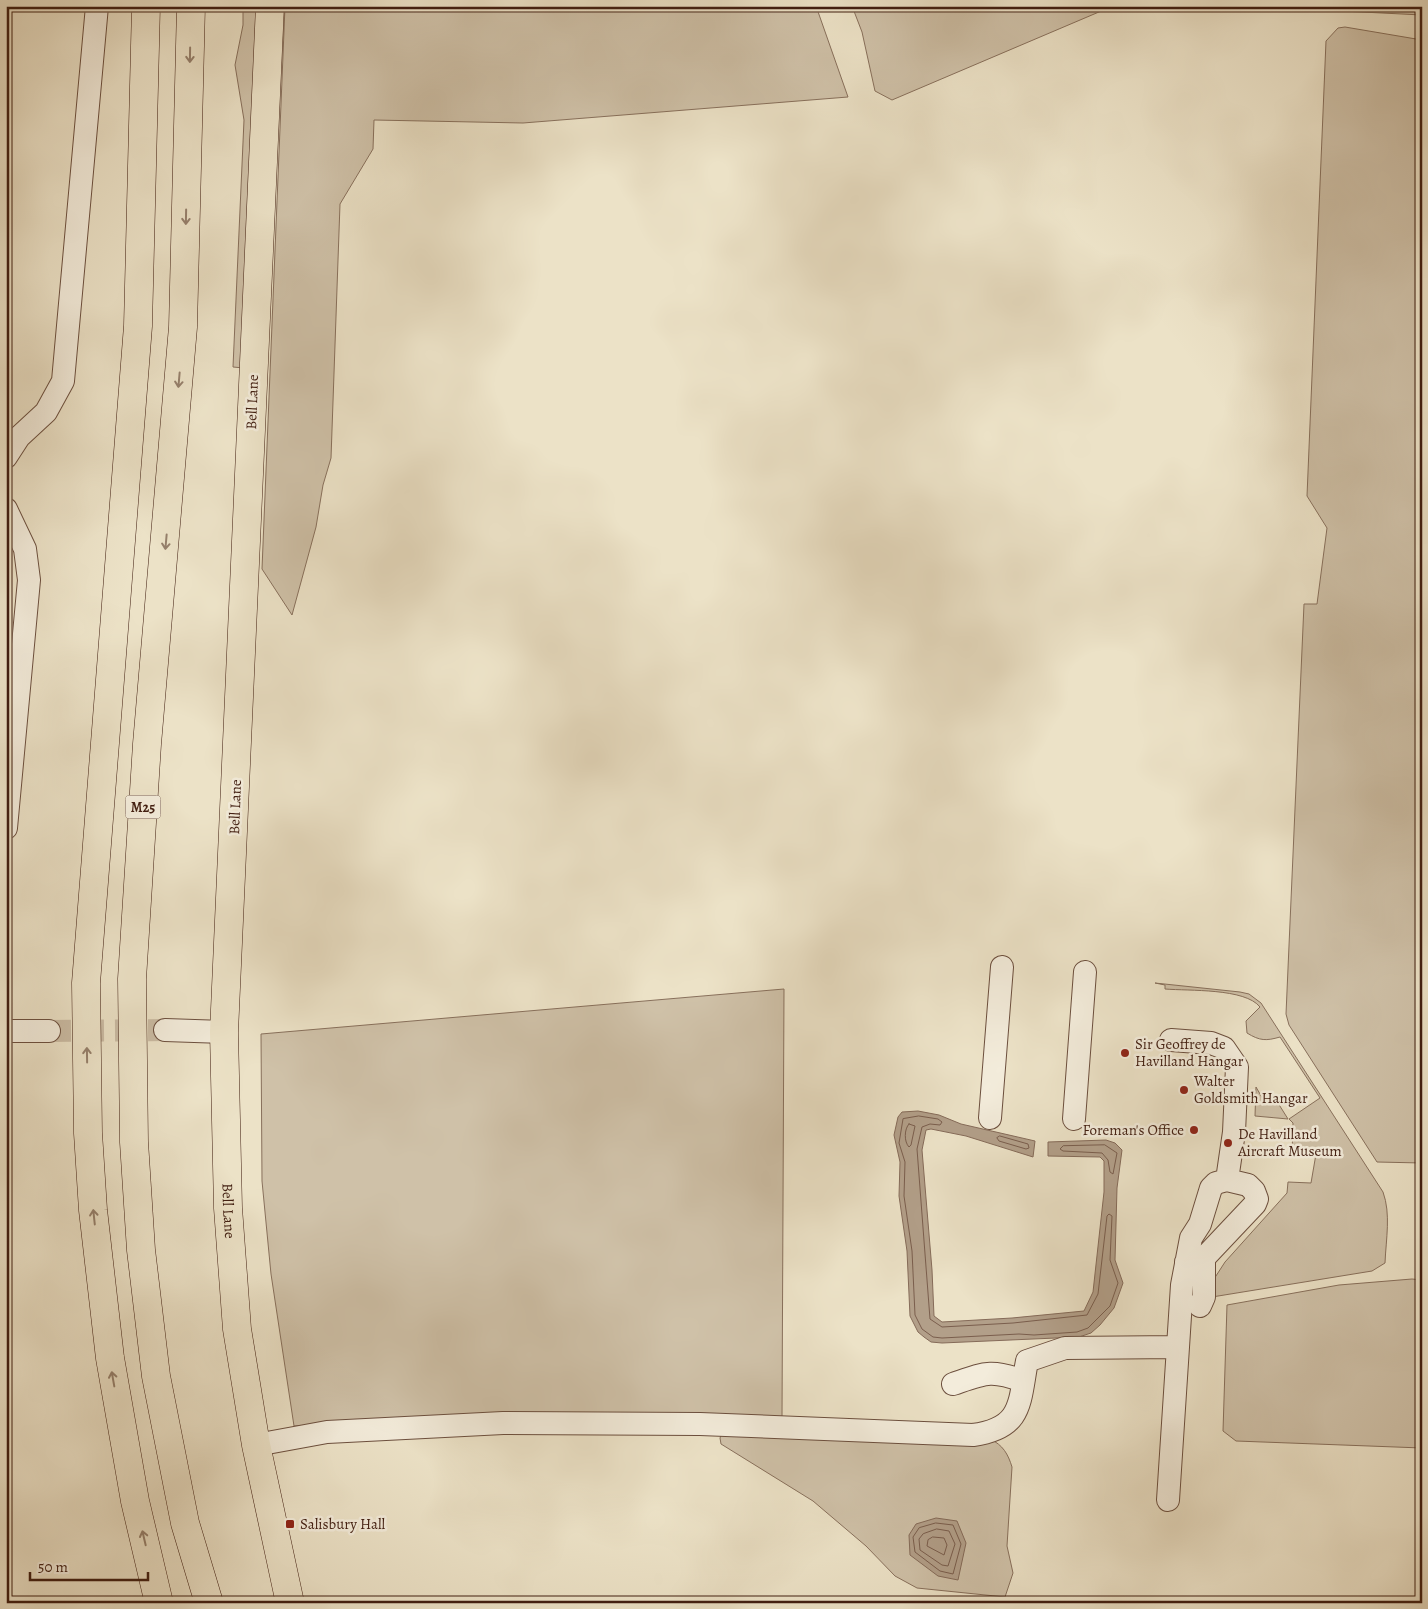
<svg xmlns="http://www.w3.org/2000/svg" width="1428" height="1609" viewBox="0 0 1428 1609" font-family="Alegreya,serif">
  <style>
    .green { fill: #cfc1a8; stroke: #88705c }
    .water { fill: #b29f89; stroke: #856b59 }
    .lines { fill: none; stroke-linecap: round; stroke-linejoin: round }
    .shore { stroke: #7a5e4d; stroke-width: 1 }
    .minor-tunnel { stroke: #cabba3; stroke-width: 22; stroke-dasharray: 22 11; stroke-linecap: butt }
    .minor-casing { stroke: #6c4f3e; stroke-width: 24 }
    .major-casing { stroke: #411e11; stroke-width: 29 }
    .highway-casing { stroke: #411e11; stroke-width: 29 }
    .minor { stroke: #f3ecdb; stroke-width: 22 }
    .major { stroke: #ece2c7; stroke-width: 28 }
    .highway { stroke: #ece2c7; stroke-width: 28 }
    .oneway { stroke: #96806c }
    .poi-dot { fill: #8f2418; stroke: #f3ecdb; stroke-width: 2 }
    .labels { text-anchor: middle; stroke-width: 5; stroke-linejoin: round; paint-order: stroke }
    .shield { fill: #f3ecdb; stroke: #765c4e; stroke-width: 1 }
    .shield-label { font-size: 14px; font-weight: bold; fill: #411e11 }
    .street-label { font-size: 15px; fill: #411e11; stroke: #f3ecdb }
    .poi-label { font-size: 15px; fill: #411e11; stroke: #f3ecdb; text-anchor: start }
  </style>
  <rect width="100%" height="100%" fill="#ece2c7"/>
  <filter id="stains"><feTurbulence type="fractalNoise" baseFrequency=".004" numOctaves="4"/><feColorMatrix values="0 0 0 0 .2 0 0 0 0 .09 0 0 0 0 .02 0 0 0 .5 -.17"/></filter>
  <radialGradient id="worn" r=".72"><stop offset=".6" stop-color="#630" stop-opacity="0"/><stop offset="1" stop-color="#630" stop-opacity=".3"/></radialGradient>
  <path class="green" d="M 243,6 L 262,6 L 244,368 L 233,367 L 244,120 L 235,65 L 243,25 Z
    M 285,6 L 816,6 L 848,97 L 523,123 L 374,120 L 373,149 L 340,204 L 331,458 L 323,485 L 316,527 L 292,615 L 262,569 Z
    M 852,6 L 1113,6 L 892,100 L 875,91 L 862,32 Z
    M 1343,6 L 1422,6 L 1422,15 L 1342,11 Z
    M 1345,27 L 1422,40 L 1422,1163 L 1377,1162 L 1289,1025 L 1286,1014 L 1304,604 L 1317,604 L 1327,528 L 1307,496 L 1326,41 L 1338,28 Z
    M 1155,983 L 1240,992 L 1249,994 L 1261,1003 L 1383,1192 C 1391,1214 1386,1239 1385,1263 L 1372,1271 L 1212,1297 L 1214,1279 L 1225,1262 L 1287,1193 L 1288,1182 L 1311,1183 L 1316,1154 L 1292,1153 L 1293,1123 L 1289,1119 L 1320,1098 L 1280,1037 C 1266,1041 1260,1041 1247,1033 L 1246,1021 L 1260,1007 C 1245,988 1189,991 1165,989 L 1165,985 Z
    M 784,989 L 782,1418 L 503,1415 L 294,1426 L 271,1274 L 262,1181 L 261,1034 Z
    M 1256,1087 L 1264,1101 L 1273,1095 L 1288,1119 L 1255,1116 Z
    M 1412,1279 L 1422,1280 L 1422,1448 L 1236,1441 L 1223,1431 L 1227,1305 L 1339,1285 Z
    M 722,1433 L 990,1439 C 1003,1445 1008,1454 1012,1467 L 1007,1546 L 1013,1573 L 1005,1597 L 917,1588 L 895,1576 L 866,1546 L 813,1501 L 721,1444 L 720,1438 Z"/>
  <path class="water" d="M 918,1111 L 939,1115 L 961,1124 L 1035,1141 L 1033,1157 L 966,1136 L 931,1129 L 926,1130 L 922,1150 L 932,1270 L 934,1316 L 942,1322 L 1012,1318 L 1084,1311 L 1093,1292 L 1104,1192 L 1104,1161 L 1100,1157 L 1048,1156 L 1048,1142 L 1106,1140 L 1115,1143 L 1122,1150 L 1117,1188 L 1115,1260 L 1123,1283 L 1114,1308 L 1100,1325 L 1091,1333 L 1079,1337 L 942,1343 L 931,1342 L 924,1337 L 918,1332 L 910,1316 L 907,1251 L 899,1196 L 900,1162 L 894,1135 L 898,1117 L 902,1112 Z
    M 936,1518 L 957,1521 L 966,1543 L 958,1580 L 938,1576 L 910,1555 L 909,1535 L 916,1524 Z"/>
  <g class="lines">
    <path class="shore" d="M 919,1116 L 938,1119 L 942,1122 L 940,1125 L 930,1124 L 922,1127 L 917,1149 L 930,1319 L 942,1327 L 1013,1323 L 1087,1315 L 1098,1294 L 1107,1216 L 1109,1214 L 1112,1216 L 1110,1260 L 1118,1283 L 1110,1306 L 1088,1328 L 1077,1332 L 1034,1335 L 1019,1334 L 942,1338 L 933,1337 L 922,1329 L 915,1315 L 912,1251 L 904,1196 L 905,1162 L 899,1143 L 903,1119 Z
      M 909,1124 L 915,1126 L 911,1145 L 909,1147 C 904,1142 904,1129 909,1124 Z
      M 1000,1136 L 1028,1144 L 1029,1148 L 1026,1149 L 999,1141 L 997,1138 Z
      M 1105,1145 L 1117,1153 L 1113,1174 L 1110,1172 L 1108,1160 L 1102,1153 L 1063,1151 L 1060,1149 L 1063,1146 Z
      M 936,1523 L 953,1525 L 961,1544 L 953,1574 L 940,1571 L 915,1552 L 913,1537 L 919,1528 Z
      M 937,1529 L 949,1531 L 955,1544 L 948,1566 L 942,1565 L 920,1550 L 919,1539 L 923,1534 Z
      M 933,1537 L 944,1538 L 947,1545 L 944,1555 L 927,1546 L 928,1540 Z"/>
    <path class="minor-tunnel" d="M 49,1031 L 165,1030"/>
    <g class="minor-casing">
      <path id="minor" d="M 6,457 L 19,437 L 46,412 L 63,381 L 97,6
        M 6,509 L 25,549 L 29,580 L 6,828
        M 165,1030 L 224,1032
        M 6,1031 L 49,1031
        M 1171,1040 L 1211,1043 L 1224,1048 L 1237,1067 L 1234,1132 L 1227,1180
        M 990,1118 L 1002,967
        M 1074,1119 L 1085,972
        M 1200,1306 L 1204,1297 L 1204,1258
        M 953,1384 C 985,1373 991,1369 1023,1381
        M 256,1445 L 327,1432 L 503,1423 L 700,1424 L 973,1435 C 1023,1428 1019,1403 1027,1361 L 1065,1348 L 1178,1347 L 1182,1285 L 1191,1238 L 1200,1224 L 1211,1188 L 1216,1183 L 1227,1180 L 1248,1185 L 1254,1191 L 1257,1199 L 1255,1204 L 1204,1258 L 1186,1262
        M 1168,1500 L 1178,1347"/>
    </g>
    <g class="major-casing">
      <g id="major">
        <path id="s1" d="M 270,6 L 224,1032 L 228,1208 L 237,1329 L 256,1445 L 290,1603"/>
      </g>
    </g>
    <g class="highway-casing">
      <path id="highway" d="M 146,6 L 138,326 L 86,983 L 88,1133 L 93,1210 L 110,1358 L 135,1501 L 159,1603
        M 191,6 L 183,327 L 147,744 L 132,979 L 134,1142 L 141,1250 L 156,1376 L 185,1523 L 209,1603"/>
    </g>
    <use href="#minor" class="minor"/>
    <use href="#major" class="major"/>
    <use href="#highway" class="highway"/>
  </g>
  <defs><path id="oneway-shaft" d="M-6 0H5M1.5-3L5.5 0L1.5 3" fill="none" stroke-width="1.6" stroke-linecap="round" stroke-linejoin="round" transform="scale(1.25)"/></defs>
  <g class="oneway">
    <use href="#oneway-shaft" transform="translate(190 55) rotate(91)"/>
    <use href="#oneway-shaft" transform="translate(186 217) rotate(91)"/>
    <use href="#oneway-shaft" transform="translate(179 380) rotate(95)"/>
    <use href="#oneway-shaft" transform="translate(166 542) rotate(95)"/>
    <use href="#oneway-shaft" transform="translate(87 1055) rotate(-91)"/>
    <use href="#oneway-shaft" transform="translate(94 1217) rotate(-96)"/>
    <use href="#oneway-shaft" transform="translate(113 1379) rotate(-100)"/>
    <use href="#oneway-shaft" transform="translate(144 1538) rotate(-103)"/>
  </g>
  <g class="poi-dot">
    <circle cx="1125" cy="1053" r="5"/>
    <circle cx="1184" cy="1090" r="5"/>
    <circle cx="1194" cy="1130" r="5"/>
    <circle cx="1228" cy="1143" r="5"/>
    <rect x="285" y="1519" width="10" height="10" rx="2.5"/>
  </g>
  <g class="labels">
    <rect class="shield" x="125.5" y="795.5" width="35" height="23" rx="4"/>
    <g class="shield-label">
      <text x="143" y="812">M25</text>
    </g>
    <g class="street-label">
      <text transform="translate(252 402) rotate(-88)" y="5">Bell Lane</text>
      <text transform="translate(235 807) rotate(-88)" y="5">Bell Lane</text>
      <text dy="5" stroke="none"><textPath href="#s1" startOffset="1206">Bell Lane</textPath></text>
    </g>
    <g class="poi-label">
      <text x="1135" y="1049">Sir Geoffrey de<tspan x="1135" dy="17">Havilland Hangar</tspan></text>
      <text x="1194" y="1086">Walter<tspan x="1194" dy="17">Goldsmith Hangar</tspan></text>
      <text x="1184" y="1135" text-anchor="end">Foreman's Office</text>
      <text x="1238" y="1139">De Havilland<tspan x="1238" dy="17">Aircraft Museum</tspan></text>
      <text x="300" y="1529">Salisbury Hall</text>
    </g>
  </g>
  <rect width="1428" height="1609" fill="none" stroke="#ece2c7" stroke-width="25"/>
  <rect x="8" y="8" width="1413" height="1594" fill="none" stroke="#411e11" stroke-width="2.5"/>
  <rect x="12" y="12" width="1403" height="1584" fill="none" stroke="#411e11"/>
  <path d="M30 1572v8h118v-8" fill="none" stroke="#411e11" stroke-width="2.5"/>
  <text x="38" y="1572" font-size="15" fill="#411e11" stroke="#f3ecdb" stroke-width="4" paint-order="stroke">50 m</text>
  <rect width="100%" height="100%" filter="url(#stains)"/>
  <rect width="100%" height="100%" fill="url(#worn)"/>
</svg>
